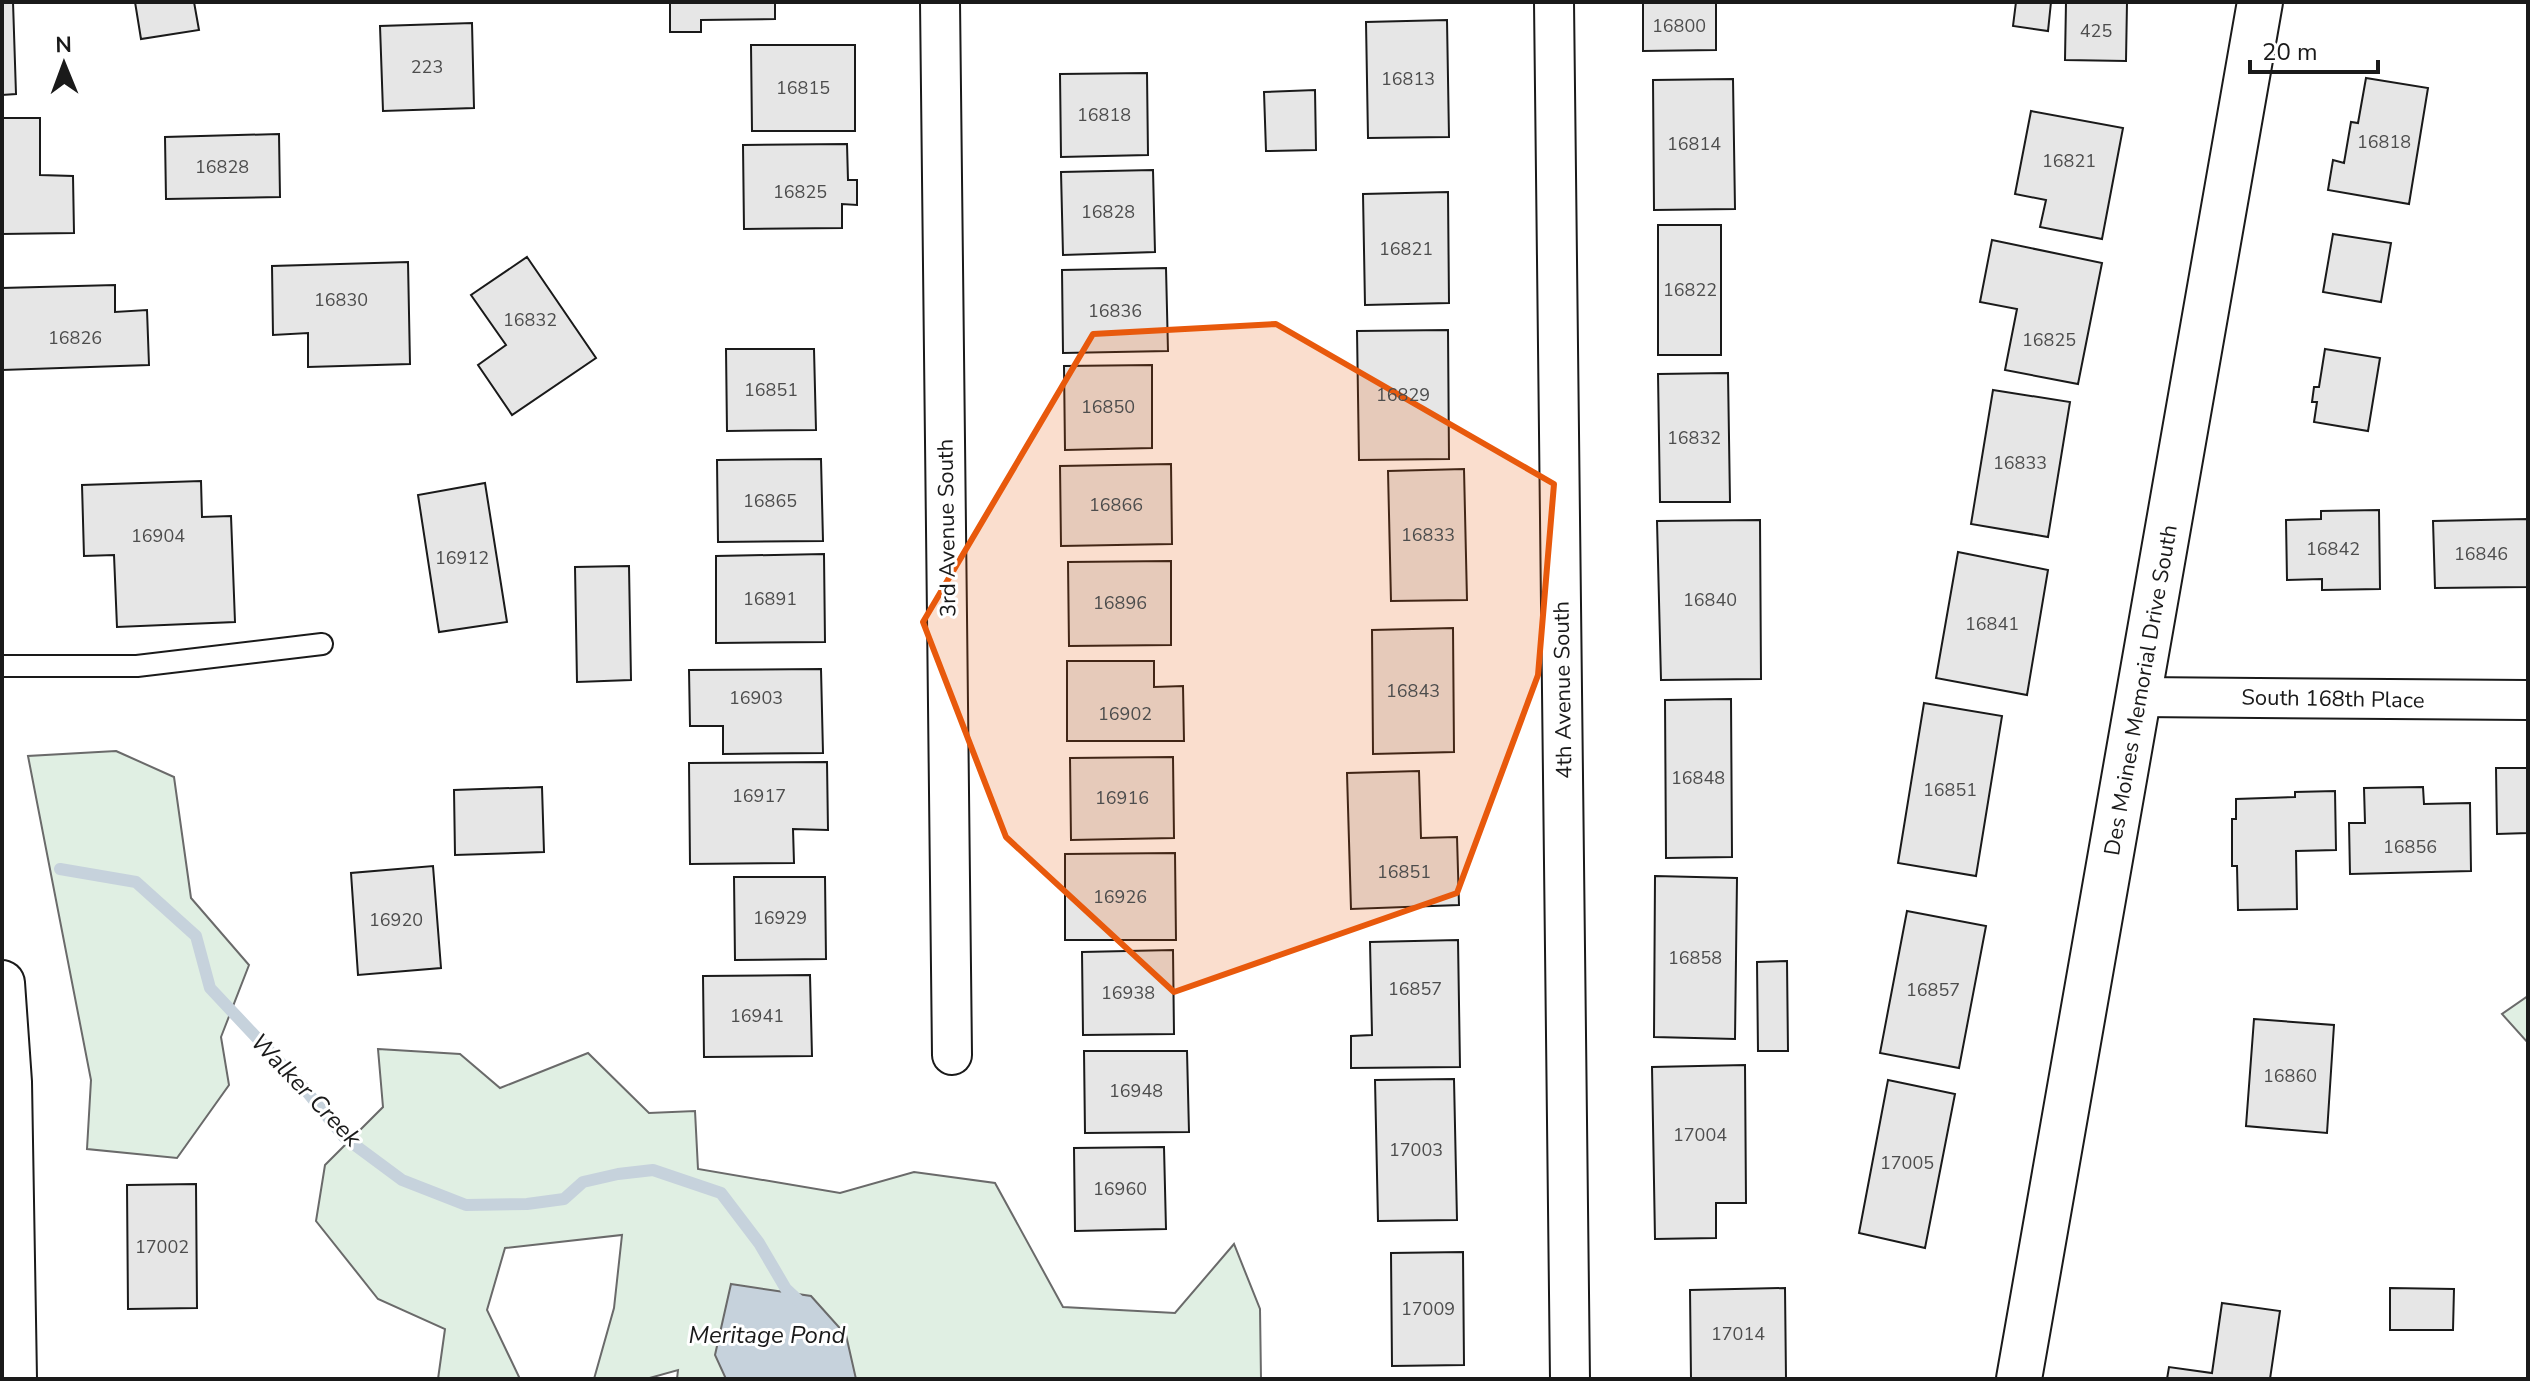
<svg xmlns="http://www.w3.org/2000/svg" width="2530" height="1381" viewBox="0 0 2530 1381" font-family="'Nunito Sans',sans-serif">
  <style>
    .green { fill: #e0efe3; stroke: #6a6a6a; stroke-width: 2 }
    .water { fill: #c6d2dc; stroke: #6a6a6a; stroke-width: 2 }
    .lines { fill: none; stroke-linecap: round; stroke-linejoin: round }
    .stream { stroke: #c6d2dc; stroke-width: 12 }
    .building { fill: #e6e6e6; stroke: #1a1a1a; stroke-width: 2 }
    .service-casing { stroke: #1a1a1a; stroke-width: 24 }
    .minor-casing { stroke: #1a1a1a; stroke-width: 42 }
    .tertiary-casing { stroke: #1a1a1a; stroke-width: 48 }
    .secondary-casing { stroke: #1a1a1a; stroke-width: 48 }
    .service { stroke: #fff; stroke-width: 20 }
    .minor { stroke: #fff; stroke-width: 38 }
    .tertiary { stroke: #fff; stroke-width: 44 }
    .secondary { stroke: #fff; stroke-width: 44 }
    .marked { fill: #e8590c; fill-opacity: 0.2; stroke: #e8590c; stroke-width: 6; stroke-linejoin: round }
    .labels { text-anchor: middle; stroke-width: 6; stroke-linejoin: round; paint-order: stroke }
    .number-label { font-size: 18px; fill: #4d4d4d }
    .street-label { font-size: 22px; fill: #1a1a1a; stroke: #fff }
    .water-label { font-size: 24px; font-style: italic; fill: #1a1a1a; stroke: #fff }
  </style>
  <rect width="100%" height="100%" fill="#fff"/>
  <path class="green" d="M 116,751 L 174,777 L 191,898 L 249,965 L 221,1037 L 229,1085 L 177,1158 L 87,1149 L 91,1080 L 28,756 Z
    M 2528,996 L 2528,1043 L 2502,1014 Z
    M 378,1049 L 460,1054 L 500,1088 L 588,1053 L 649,1113 L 695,1111 L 698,1169 L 840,1193 L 914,1172 L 995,1183 L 1063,1307 L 1175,1313 L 1234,1244 L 1260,1309 L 1261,1379 L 677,1379 L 678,1370 L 646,1379 L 594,1379 L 614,1308 L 622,1235 L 505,1248 L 487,1310 L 520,1379 L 438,1379 L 445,1329 L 378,1299 L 316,1221 L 325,1165 L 383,1107 Z"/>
  <path class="water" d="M 731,1284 L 811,1296 L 846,1335 L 856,1379 L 726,1379 L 715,1355 Z"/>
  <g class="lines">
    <path class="stream" d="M 60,869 L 136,882 L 196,936 L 210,988 L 303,1087 L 344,1137 L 402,1180 L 466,1205 L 527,1204 L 564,1199 L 583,1182 L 618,1174 L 653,1170 L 721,1193 L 759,1243 L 786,1289 L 802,1304"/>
  </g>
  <path class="building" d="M 2,2 L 13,2 L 16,94 L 2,95 Z
    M 135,2 L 194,2 L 199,30 L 141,39 Z
    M 670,2 L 775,2 L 775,19 L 701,20 L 701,32 L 670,32 Z
    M 1643,2 L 1716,2 L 1716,50 L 1643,51 Z
    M 2016,2 L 2051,2 L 2048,31 L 2013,26 Z
    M 2066,2 L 2127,2 L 2126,61 L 2065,60 Z
    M 1447,20 L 1449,137 L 1368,138 L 1366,22 Z
    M 472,23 L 474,108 L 383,111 L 380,26 Z
    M 751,45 L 855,45 L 855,131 L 752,131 Z
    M 1147,73 L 1148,155 L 1061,157 L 1060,74 Z
    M 2366,78 L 2428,88 L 2409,204 L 2328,190 L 2333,160 L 2344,163 L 2351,122 L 2358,123 Z
    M 1733,79 L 1735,209 L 1654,210 L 1653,80 Z
    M 1315,90 L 1316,150 L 1266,151 L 1264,92 Z
    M 2031,111 L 2123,128 L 2102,239 L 2040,227 L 2046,200 L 2015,194 Z
    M 2,118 L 40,118 L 40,175 L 73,176 L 74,233 L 2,234 Z
    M 279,134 L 280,197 L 166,199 L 165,137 Z
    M 847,144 L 848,180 L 857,180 L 857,205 L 842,204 L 842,228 L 744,229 L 743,145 Z
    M 1153,170 L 1155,252 L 1063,255 L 1061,172 Z
    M 1448,192 L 1449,303 L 1365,305 L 1363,194 Z
    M 1658,225 L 1721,225 L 1721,355 L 1658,355 Z
    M 2333,234 L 2391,243 L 2381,302 L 2323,292 Z
    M 1992,240 L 2102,263 L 2078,384 L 2005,370 L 2017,309 L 1980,302 Z
    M 527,257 L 596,358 L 512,415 L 478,365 L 506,345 L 471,295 Z
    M 408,262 L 410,364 L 308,367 L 308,333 L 273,335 L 272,266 Z
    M 1166,268 L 1168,351 L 1063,353 L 1062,270 Z
    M 115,285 L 115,312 L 147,310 L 149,365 L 2,370 L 2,288 Z
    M 1448,330 L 1449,459 L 1359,460 L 1357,331 Z
    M 726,349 L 814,349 L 816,430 L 727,431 Z
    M 2325,349 L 2380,358 L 2368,431 L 2314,422 L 2317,402 L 2312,402 L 2314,387 L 2319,387 Z
    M 1152,365 L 1152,448 L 1065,450 L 1064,366 Z
    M 1728,373 L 1730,502 L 1660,502 L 1658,374 Z
    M 1993,390 L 2070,402 L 2048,537 L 1971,524 Z
    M 821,459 L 823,541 L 718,542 L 717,460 Z
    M 1171,464 L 1172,544 L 1061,546 L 1060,466 Z
    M 1464,469 L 1467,600 L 1391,601 L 1388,471 Z
    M 201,481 L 202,517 L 231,516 L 235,622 L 117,627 L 114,555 L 84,556 L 82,485 Z
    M 485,483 L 507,622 L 439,632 L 418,495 Z
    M 2379,510 L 2380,589 L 2322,590 L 2322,579 L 2287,580 L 2286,520 L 2321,519 L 2321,511 Z
    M 2528,519 L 2528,587 L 2435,588 L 2433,521 Z
    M 1760,520 L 1761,679 L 1661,680 L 1657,521 Z
    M 1958,552 L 2048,570 L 2027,695 L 1936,678 Z
    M 824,554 L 825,642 L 716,643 L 716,556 Z
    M 1171,561 L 1171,645 L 1069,646 L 1068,562 Z
    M 629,566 L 631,680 L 577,682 L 575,567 Z
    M 1453,628 L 1454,752 L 1373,754 L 1372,630 Z
    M 1067,661 L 1154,661 L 1154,687 L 1183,686 L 1184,741 L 1067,741 Z
    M 821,669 L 823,753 L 723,754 L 723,726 L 690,726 L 689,670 Z
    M 1731,699 L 1732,857 L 1666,858 L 1665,700 Z
    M 1924,703 L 2002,716 L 1976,876 L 1898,863 Z
    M 1173,757 L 1174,838 L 1071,840 L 1070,758 Z
    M 827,762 L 828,830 L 793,829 L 794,863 L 690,864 L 689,763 Z
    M 2496,768 L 2528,768 L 2528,833 L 2497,834 Z
    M 1419,771 L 1421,838 L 1457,837 L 1459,905 L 1351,909 L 1347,773 Z
    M 542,787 L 544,852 L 455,855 L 454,790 Z
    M 2423,787 L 2424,804 L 2470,803 L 2471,871 L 2350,874 L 2349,823 L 2365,823 L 2364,788 Z
    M 2335,791 L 2336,850 L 2296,851 L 2297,909 L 2238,910 L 2237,866 L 2232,866 L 2232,819 L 2236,819 L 2236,799 L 2295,797 L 2295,792 Z
    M 1175,853 L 1176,940 L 1065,940 L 1065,854 Z
    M 433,866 L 441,968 L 358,975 L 351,873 Z
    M 1655,876 L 1737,878 L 1735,1039 L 1654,1037 Z
    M 734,877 L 825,877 L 826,959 L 735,960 Z
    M 1907,911 L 1986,926 L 1959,1068 L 1880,1053 Z
    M 1458,940 L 1460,1067 L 1351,1068 L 1351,1036 L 1372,1035 L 1370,942 Z
    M 1173,950 L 1174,1034 L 1083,1035 L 1082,952 Z
    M 1787,961 L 1788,1051 L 1758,1051 L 1757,962 Z
    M 810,975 L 812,1056 L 704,1057 L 703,976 Z
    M 2254,1019 L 2334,1025 L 2327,1133 L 2246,1126 Z
    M 1084,1051 L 1187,1051 L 1189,1132 L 1085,1133 Z
    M 1745,1065 L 1746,1203 L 1716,1203 L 1716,1238 L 1655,1239 L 1652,1067 Z
    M 1454,1079 L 1457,1220 L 1378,1221 L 1375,1080 Z
    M 1888,1080 L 1955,1094 L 1925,1248 L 1859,1233 Z
    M 1164,1147 L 1166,1229 L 1075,1231 L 1074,1148 Z
    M 196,1184 L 197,1308 L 128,1309 L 127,1185 Z
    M 1463,1252 L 1464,1365 L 1392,1366 L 1391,1253 Z
    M 1785,1288 L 1786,1379 L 1691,1379 L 1690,1290 Z
    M 2390,1288 L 2454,1289 L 2453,1330 L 2390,1330 Z
    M 2222,1303 L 2280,1311 L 2270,1379 L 2167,1379 L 2169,1367 L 2212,1373 Z"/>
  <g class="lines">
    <g class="service-casing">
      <path id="service" d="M 2,666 L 137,666 L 322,644"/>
    </g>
    <g class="minor-casing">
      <path id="minor" d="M 940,2 L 952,1055
        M 1554,2 L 1570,1379
        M 2139,697 L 2528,700"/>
    </g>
    <g class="tertiary-casing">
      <path id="tertiary" d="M 2,983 L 9,1082 L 14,1379"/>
    </g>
    <g class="secondary-casing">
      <path id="secondary" d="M 2019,1379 L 2260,2"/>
    </g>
    <use href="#service" class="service"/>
    <use href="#minor" class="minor"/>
    <use href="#tertiary" class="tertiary"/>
    <use href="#secondary" class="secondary"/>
  </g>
  <path class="marked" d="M 1276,324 L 1554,484 L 1538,675 L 1457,893 L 1174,992 L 1006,837 L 923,622 L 1093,334 Z"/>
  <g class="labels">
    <g class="number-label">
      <text x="1679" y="32">16800</text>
      <text x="2096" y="37">425</text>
      <text x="427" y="73">223</text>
      <text x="1408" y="85">16813</text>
      <text x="803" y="94">16815</text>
      <text x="1104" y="121">16818</text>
      <text x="2384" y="148">16818</text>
      <text x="1694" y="150">16814</text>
      <text x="2069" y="167">16821</text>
      <text x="222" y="173">16828</text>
      <text x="800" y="198">16825</text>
      <text x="1108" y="218">16828</text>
      <text x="1406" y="255">16821</text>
      <text x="1690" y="296">16822</text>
      <text x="341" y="306">16830</text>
      <text x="1115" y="317">16836</text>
      <text x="530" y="326">16832</text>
      <text x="75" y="344">16826</text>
      <text x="2049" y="346">16825</text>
      <text x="771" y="396">16851</text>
      <text x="1403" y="401">16829</text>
      <text x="1108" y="413">16850</text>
      <text x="1694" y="444">16832</text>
      <text x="2020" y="469">16833</text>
      <text x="770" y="507">16865</text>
      <text x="1116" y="511">16866</text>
      <text x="1428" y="541">16833</text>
      <text x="158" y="542">16904</text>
      <text x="2333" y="555">16842</text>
      <text x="2481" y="560">16846</text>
      <text x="462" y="564">16912</text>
      <text x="770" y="605">16891</text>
      <text x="1710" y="606">16840</text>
      <text x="1120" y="609">16896</text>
      <text x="1992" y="630">16841</text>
      <text x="1413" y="697">16843</text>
      <text x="756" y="704">16903</text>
      <text x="1125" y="720">16902</text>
      <text x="1698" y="784">16848</text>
      <text x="1950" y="796">16851</text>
      <text x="759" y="802">16917</text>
      <text x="1122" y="804">16916</text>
      <text x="2410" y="853">16856</text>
      <text x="1404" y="878">16851</text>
      <text x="1120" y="903">16926</text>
      <text x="780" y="924">16929</text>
      <text x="396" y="926">16920</text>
      <text x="1695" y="964">16858</text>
      <text x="1415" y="995">16857</text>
      <text x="1933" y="996">16857</text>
      <text x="1128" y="999">16938</text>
      <text x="757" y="1022">16941</text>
      <text x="2290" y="1082">16860</text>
      <text x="1136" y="1097">16948</text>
      <text x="1700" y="1141">17004</text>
      <text x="1416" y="1156">17003</text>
      <text x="1907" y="1169">17005</text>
      <text x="1120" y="1195">16960</text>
      <text x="162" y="1253">17002</text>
      <text x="1428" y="1315">17009</text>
      <text x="1738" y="1340">17014</text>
    </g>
    <g class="street-label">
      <text transform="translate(946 528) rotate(-91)" y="8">3rd Avenue South</text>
      <text transform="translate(1562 690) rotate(-91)" y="8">4th Avenue South</text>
      <text transform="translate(2140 690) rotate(-80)" y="8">Des Moines Memorial Drive South</text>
      <text transform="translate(2333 698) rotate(1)" y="8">South 168th Place</text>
    </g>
    <g class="water-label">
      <text transform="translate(306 1090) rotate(46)" y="8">Walker Creek</text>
      <text x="767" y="1343">Meritage Pond</text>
    </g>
  </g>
  <rect width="2530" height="1381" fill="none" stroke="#1a1a1a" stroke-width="8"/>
  <g transform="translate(64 64) rotate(359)" stroke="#ffffff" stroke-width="6" paint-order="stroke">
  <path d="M0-6L14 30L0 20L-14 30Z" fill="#1a1a1a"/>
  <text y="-12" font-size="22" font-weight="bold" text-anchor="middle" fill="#1a1a1a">N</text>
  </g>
  <path d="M2250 60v12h128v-12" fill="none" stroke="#1a1a1a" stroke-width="4"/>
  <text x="2262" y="60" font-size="24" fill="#1a1a1a" stroke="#ffffff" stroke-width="6" paint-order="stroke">20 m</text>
</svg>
